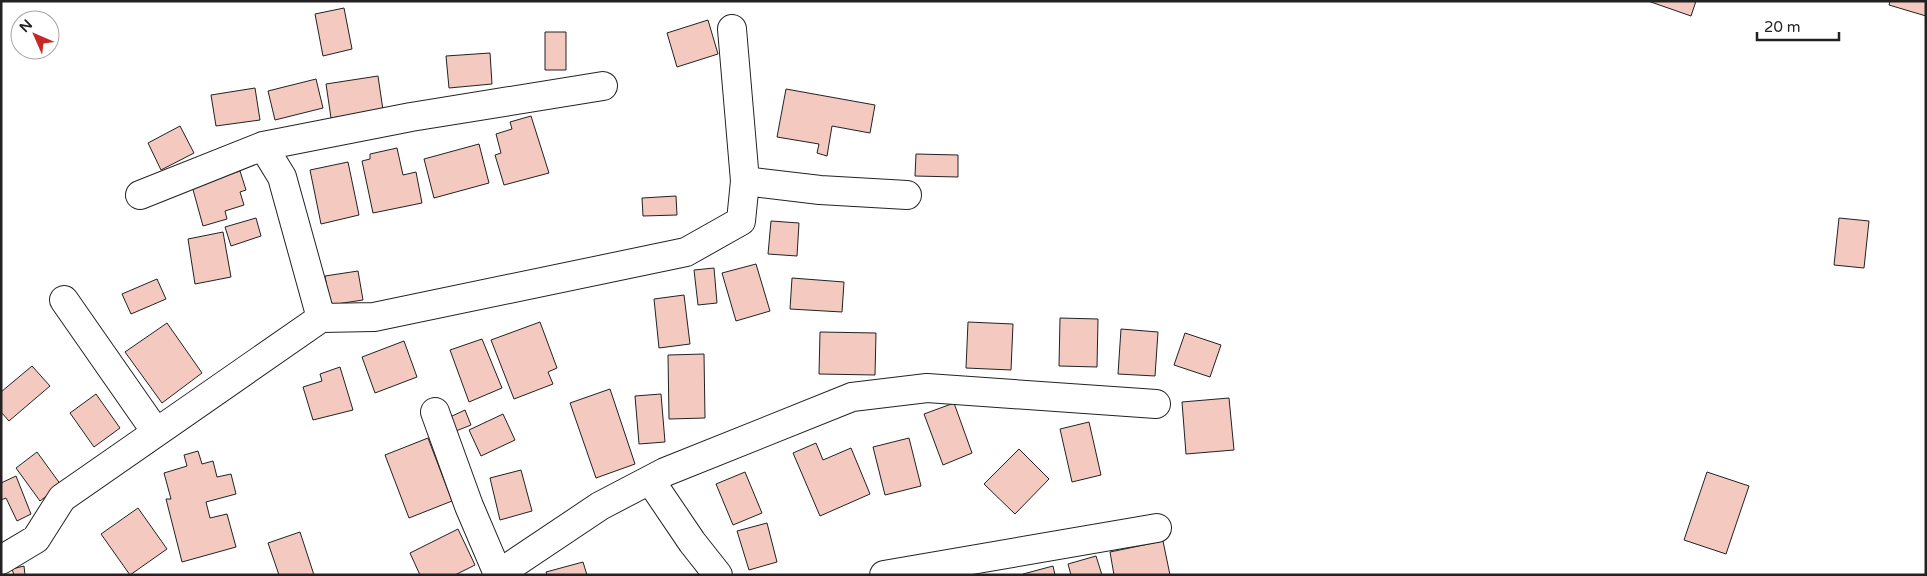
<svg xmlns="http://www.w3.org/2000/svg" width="1927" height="576" viewBox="0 0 1927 576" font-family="'Varela Round',sans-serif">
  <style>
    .building { fill: #f3c9c0; stroke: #222 }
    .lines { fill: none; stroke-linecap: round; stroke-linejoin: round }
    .minor-casing { stroke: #222; stroke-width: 30 }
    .minor { stroke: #fff; stroke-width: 28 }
  </style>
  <rect width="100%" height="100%" fill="#fff"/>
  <path class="building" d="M 1648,1 L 1696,1 L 1691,16 Z
    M 1890,1 L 1926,1 L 1926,16 L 1889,5 Z
    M 344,8 L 352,49 L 323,56 L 315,14 Z
    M 708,20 L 718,54 L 677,67 L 667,33 Z
    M 545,32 L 566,32 L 566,70 L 545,70 Z
    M 490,53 L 492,84 L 449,88 L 446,56 Z
    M 378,76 L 383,110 L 331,118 L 326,84 Z
    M 316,79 L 323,108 L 275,120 L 268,91 Z
    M 255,88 L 260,120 L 216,126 L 211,95 Z
    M 786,89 L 875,105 L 870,133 L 832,126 L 827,156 L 817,153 L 819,144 L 777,137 Z
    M 531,116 L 549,173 L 504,185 L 495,155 L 501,153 L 496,134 L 512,129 L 510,122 Z
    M 180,126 L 194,153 L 161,170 L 148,143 Z
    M 479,144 L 489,183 L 434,198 L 424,159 Z
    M 397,148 L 403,175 L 416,172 L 422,203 L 373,213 L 362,161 L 370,159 L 370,154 Z
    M 916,154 L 958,155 L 958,177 L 915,176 Z
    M 348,162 L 359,215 L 321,224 L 310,170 Z
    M 240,171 L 246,190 L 240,192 L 244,205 L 225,211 L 227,219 L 203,226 L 192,186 Z
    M 676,196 L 677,215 L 643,216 L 642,198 Z
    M 256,218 L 261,236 L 231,246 L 225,227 Z
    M 1839,218 L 1869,221 L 1864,268 L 1834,265 Z
    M 771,221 L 799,223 L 797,256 L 768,254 Z
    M 223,232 L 231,277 L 195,284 L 188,239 Z
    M 756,264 L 770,311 L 736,321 L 722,273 Z
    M 714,268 L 717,303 L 698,305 L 694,270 Z
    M 358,271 L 363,300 L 330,305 L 325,276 Z
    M 792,278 L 844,282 L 842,312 L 790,309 Z
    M 157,279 L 166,299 L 131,314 L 122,294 Z
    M 684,295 L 690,344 L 659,348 L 654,299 Z
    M 1060,318 L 1098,319 L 1097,367 L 1059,366 Z
    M 540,322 L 557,368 L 548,372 L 553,384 L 514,399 L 491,340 Z
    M 968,322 L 1013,324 L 1011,370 L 966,368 Z
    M 167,323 L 202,373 L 162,403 L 125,352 Z
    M 1121,329 L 1158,332 L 1155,376 L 1118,374 Z
    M 820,332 L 876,333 L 875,375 L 819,374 Z
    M 1185,333 L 1221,345 L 1210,377 L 1174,365 Z
    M 482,339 L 502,388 L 469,402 L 450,350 Z
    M 404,341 L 417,377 L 375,393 L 362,357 Z
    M 704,354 L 705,418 L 669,419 L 668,355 Z
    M 32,366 L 50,386 L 9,421 L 1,412 L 1,392 Z
    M 340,367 L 353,410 L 313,420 L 303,387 L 322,381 L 320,374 Z
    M 610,389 L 635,464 L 596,478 L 570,403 Z
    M 96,394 L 120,428 L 94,447 L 70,413 Z
    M 661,394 L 665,442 L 639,444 L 635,396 Z
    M 1229,398 L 1234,450 L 1186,454 L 1182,402 Z
    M 954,403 L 972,453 L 943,465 L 924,414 Z
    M 465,410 L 471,425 L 456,431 L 450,417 Z
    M 503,414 L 515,440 L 481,456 L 469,430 Z
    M 1089,422 L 1101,475 L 1072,482 L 1060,429 Z
    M 428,438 L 452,501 L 409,518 L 385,455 Z
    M 909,438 L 921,486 L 885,495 L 873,447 Z
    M 816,443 L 823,460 L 851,448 L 870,494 L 820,516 L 793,453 Z
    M 1019,449 L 1049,479 L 1015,514 L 984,484 Z
    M 198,451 L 202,464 L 213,461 L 217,477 L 231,474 L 236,494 L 206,502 L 210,518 L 227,514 L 236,547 L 182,562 L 166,499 L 171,499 L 164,473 L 187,466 L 184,455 Z
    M 37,452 L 61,485 L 40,501 L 16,468 Z
    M 521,470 L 532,511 L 500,520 L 490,478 Z
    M 745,472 L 762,513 L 733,525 L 716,484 Z
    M 1707,472 L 1749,486 L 1726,554 L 1684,540 Z
    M 16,476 L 31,514 L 17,521 L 6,498 L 1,500 L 1,483 Z
    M 138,508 L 167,549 L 130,575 L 101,534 Z
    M 767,523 L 777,562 L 749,570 L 737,531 Z
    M 458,529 L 475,565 L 455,575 L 420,575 L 410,553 Z
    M 300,532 L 314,575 L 279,575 L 268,543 Z
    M 1163,541 L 1170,575 L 1114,575 L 1110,552 Z
    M 1096,556 L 1102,575 L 1071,575 L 1068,564 Z
    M 583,562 L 587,575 L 547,575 L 546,572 Z
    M 24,566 L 25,575 L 14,575 L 12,569 Z
    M 1053,566 L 1055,575 L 1023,575 L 1023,574 Z"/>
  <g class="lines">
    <g class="minor-casing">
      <path id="minor" d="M 263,146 L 282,177 L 321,318
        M 745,181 L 820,190 L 907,195
        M 140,195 L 263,146 L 411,117 L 603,86
        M 64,300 L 156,432
        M 435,412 L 469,506 L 498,574
        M 650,480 L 692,542 L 718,575
        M 1,560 L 36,539 L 62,498 L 321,318 L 374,317 L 686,252 L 741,221 L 745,181 L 732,29
        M 497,575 L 600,506 L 665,472 L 852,397 L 927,388 L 1156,404
        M 884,575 L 1157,528"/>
    </g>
    <use href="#minor" class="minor"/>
  </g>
  <rect width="1927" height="576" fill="none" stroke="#222222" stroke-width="5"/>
  <g transform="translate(35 35) rotate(315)"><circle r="24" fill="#ffffff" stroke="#a7a7a7"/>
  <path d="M0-4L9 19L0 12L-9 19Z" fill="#c62828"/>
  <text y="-8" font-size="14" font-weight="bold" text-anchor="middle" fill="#222222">N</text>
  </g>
  <path d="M1757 32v8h82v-8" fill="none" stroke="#222222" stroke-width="2.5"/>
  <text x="1764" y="32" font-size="15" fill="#222222" stroke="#ffffff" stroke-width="4" paint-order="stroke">20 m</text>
</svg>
